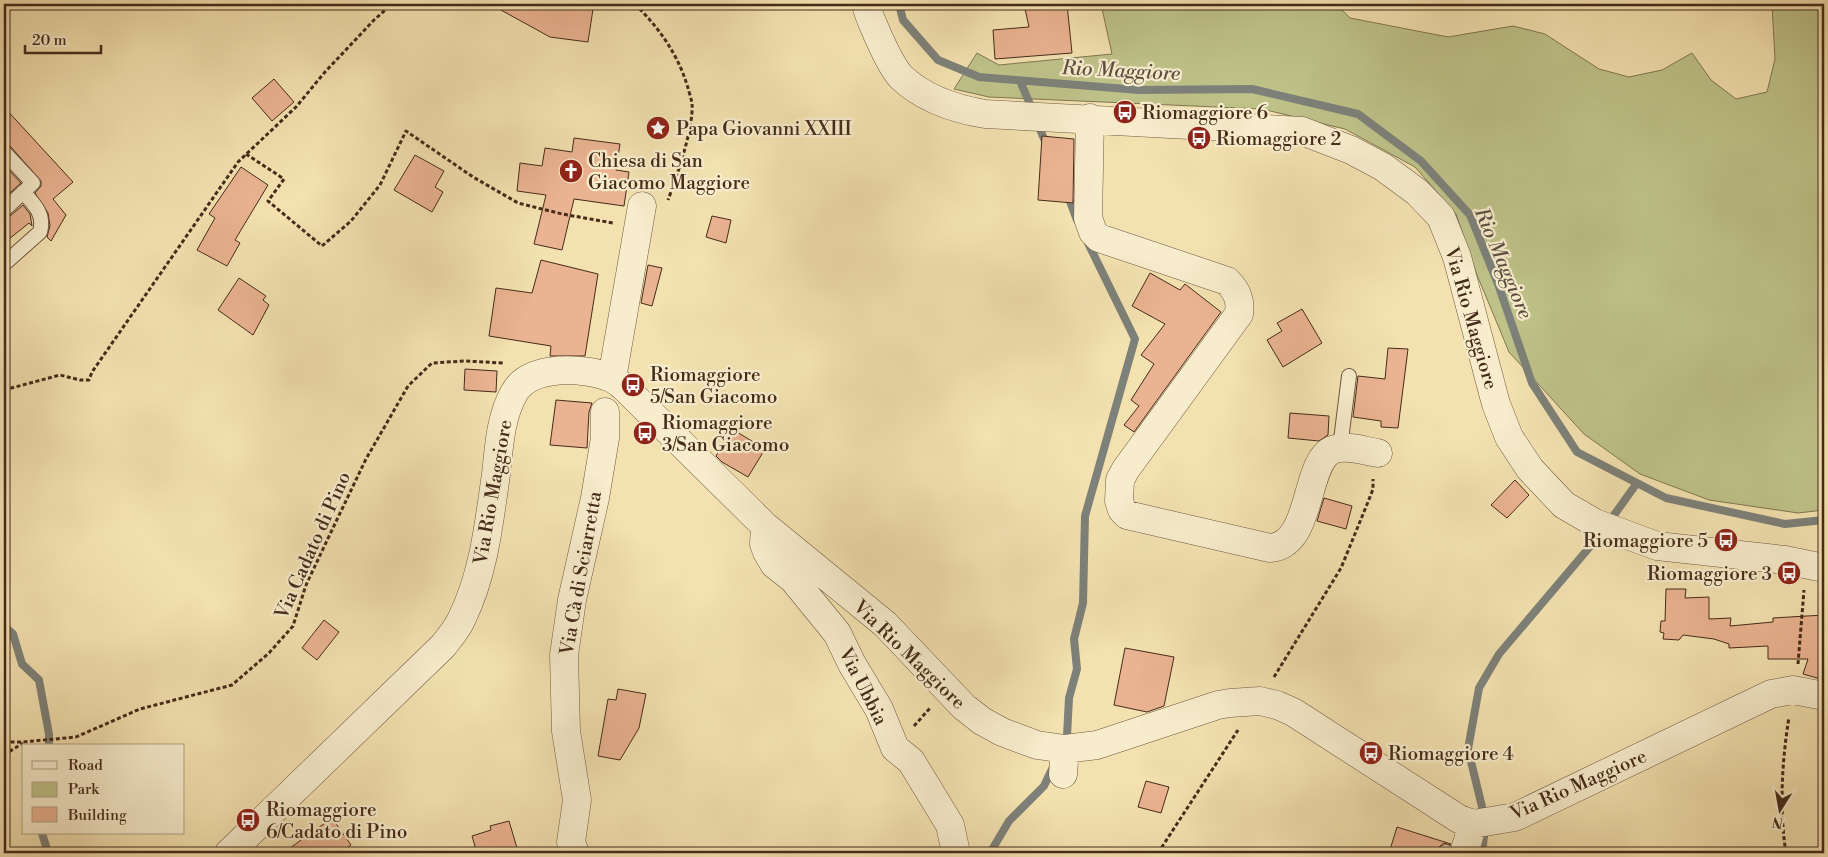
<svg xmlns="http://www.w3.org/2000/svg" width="1828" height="857" viewBox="0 0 1828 857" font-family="'Libre Bodoni',serif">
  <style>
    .green { fill: #bec289; stroke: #827652 }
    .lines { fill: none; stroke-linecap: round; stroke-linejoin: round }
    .stream { stroke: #7d8179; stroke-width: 8 }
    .building { fill: #eab391; stroke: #452b1a }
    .lane-casing { stroke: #705840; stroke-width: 16 }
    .street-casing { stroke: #705840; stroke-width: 29 }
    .path { stroke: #452b1a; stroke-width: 3; stroke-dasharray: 4 2.5; stroke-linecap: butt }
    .lane { stroke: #f7eccc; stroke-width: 14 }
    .street { stroke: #f7eccc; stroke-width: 28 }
    .labels { text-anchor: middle; stroke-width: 4.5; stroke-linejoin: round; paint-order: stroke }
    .poi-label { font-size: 19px; fill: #452b1a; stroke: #f7eccc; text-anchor: start }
    .street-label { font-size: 19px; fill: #452b1a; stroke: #f7eccc }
    .water-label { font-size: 20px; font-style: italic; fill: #5c4f42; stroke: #f7eccc }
  </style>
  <rect width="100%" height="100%" fill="#f3e1b0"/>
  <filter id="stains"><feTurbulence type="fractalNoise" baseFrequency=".004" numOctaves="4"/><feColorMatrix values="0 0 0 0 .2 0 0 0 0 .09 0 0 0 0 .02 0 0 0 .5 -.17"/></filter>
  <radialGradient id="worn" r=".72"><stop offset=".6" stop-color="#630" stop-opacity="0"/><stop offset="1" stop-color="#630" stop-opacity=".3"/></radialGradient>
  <path class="green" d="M 1101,4 L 1336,4 L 1350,18 L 1448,37 L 1513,26 L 1545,34 L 1599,69 L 1629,77 L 1662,70 L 1692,53 L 1711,80 L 1736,99 L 1767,92 L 1775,59 L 1772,4 L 1824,4 L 1824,510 L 1798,513 L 1709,500 L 1640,474 L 1584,434 L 1509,352 L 1477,275 L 1456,214 L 1415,167 L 1345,129 L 1262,109 L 989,97 L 954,89 L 977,53 L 999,65 L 1112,54 Z"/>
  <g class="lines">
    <path class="stream" d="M 899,4 L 903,20 L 938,60 L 979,77 L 1139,90 L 1252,89 L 1358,114 L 1421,161 L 1470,215 L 1498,284 L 1532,383 L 1577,452 L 1666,498 L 1785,524 L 1824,520
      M 1020,81 L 1033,111
      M 1037,122 L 1047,146
      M 1067,193 L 1077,220
      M 4,626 L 13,634 L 22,664 L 39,680 L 49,734 L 49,746
      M 1067,736 L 1069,698 L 1077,669 L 1074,639 L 1083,603 L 1085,516 L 1135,339 L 1086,239
      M 1484,815 L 1468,749 L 1479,688 L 1499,654 L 1599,536 L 1637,483
      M 42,833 L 48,853
      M 990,853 L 1009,821 L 1044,786 L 1053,767
      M 1482,853 L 1485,828"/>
  </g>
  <path class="building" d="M 490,4 L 549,4 L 593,9 L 588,42 L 550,37 Z
    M 1024,4 L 1067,4 L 1072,53 L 995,59 L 993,30 L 1029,27 Z
    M 274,79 L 294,102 L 272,121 L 252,98 Z
    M 4,107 L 73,182 L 53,199 L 66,215 L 51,241 L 47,237 L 50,226 L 48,213 L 35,193 L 41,186 L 41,181 L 10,146 L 4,143 Z
    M 1042,136 L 1074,139 L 1073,203 L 1038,200 Z
    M 574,138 L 620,144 L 616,170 L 629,172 L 624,206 L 574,199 L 562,250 L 534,244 L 546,195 L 517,191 L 520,163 L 542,166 L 545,148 L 572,152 Z
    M 415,155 L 444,171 L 435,187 L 443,192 L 432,212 L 394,190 Z
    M 4,165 L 21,183 L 4,198 Z
    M 241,167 L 268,185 L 235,240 L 240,243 L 227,266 L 197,250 L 215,218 L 209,214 Z
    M 23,205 L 30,214 L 32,226 L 29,223 L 4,243 L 4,219 L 10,216 Z
    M 712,216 L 731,220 L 726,243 L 706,237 Z
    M 541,260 L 598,274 L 585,356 L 550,356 L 551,346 L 489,336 L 496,288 L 532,293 Z
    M 648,265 L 662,268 L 652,306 L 641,303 Z
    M 1150,273 L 1180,290 L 1185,284 L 1221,312 L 1134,432 L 1124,425 L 1139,406 L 1131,400 L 1154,364 L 1141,355 L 1165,324 L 1132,306 Z
    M 239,278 L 266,296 L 263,300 L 269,305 L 253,335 L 218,310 Z
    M 1302,309 L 1322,343 L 1283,367 L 1267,340 L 1282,331 L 1277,323 Z
    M 1388,348 L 1408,349 L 1398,428 L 1381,427 L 1381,421 L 1353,417 L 1358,376 L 1385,379 Z
    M 465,369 L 497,371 L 496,392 L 464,390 Z
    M 556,400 L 592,403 L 589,412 L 587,448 L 550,445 Z
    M 1290,413 L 1329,416 L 1328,435 L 1319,441 L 1288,438 Z
    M 732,429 L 765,449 L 748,477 L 722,462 L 716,456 Z
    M 1515,480 L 1529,495 L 1507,518 L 1491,505 Z
    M 1324,498 L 1352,506 L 1346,529 L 1317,521 Z
    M 1666,589 L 1686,589 L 1685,598 L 1709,597 L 1709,619 L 1731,618 L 1730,626 L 1773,622 L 1773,618 L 1824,615 L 1824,680 L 1803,674 L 1808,659 L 1768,659 L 1768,646 L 1729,648 L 1729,644 L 1714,639 L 1683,635 L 1679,640 L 1663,639 L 1664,633 L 1660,632 L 1661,621 L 1665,621 Z
    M 324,620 L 339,632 L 317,660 L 302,648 Z
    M 1125,648 L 1174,657 L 1164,706 L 1147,712 L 1114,705 Z
    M 618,689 L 646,694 L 639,728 L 620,760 L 598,756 L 608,699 L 616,700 Z
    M 1146,781 L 1169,787 L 1161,813 L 1138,807 Z
    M 332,818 L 351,845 L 339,853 L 283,853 Z
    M 509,821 L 517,848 L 498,853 L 477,853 L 472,836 L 491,830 L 490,826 Z
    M 1397,827 L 1451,844 L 1450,845 L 1444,843 L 1440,846 L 1436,853 L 1389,853 Z"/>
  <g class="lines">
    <g class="lane-casing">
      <path id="lane" d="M 4,152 L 33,183 L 4,210
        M 4,264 L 40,232 C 45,214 34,204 23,192
        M 1340,448 L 1349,376
        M 1445,853 L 1446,852"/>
    </g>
    <g class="street-casing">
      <path id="street" d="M 866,4 C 868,15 874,26 878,36 C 884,49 891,66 901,77 C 923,98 955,109 985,114 L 1302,131 L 1351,150 L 1383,167 L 1417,192 L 1441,217 L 1457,257 L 1496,404 L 1509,437 L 1530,469 L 1564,505 L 1595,523 L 1657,546 L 1785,560 L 1824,568
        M 1090,118 L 1088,218 L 1093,232 L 1099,238 L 1227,281 C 1237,291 1241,300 1239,314 L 1126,469 L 1120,480 L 1119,501 L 1122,510 L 1127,515 L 1270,548 C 1313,545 1304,463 1332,450 C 1346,444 1364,451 1378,453
        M 612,378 L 642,206
        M 765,526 L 764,544 L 767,552 L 774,564 L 793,579 L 837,633 L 852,664 L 879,709 L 895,748 L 911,761 L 950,825 L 956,853
        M 1063,774 L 1065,749
        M 229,853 L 443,646 C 450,637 458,628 462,618 C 484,573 489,523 496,474 C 499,448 500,418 514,393 C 530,364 585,367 611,378 C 616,380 620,384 624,387 L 765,526 L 885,624 L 964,707 L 982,721 L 1002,732 L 1037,745 L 1065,749 L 1097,745 L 1218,705 L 1230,703 L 1260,701 L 1277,705 L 1293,712 L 1459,819 L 1473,824 L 1515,817 L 1771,694 L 1793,690 L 1824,696
        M 575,853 L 571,842 L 577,800 L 566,731 L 564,655 L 572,600 L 595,498 L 605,438 L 605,412
        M 1464,853 L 1473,824"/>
    </g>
    <path class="path" d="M 635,4 C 659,28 678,54 688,88 C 689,92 691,98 692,103 C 694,127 677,176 668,200
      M 246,154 L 284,179 L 268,201 L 322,246 L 351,221 L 380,185 L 406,131 L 473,177 L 518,203 L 562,214 L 613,223
      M 4,390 L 60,375 L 80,380 L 89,380 L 92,372 L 238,162 L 296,107 L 325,72 L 374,20 L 392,4
      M 1798,664 L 1804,590
      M 1274,677 L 1341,568 L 1368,502 L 1373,489 L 1373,479
      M 914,726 L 930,708
      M 4,742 L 23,742 L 76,737 L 140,709 L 232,685 L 269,653 L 293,626 L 306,585 L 332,530 L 366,459 L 408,386 L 432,363 L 465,361 L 503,363
      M 4,755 L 23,743
      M 1158,853 L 1238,730
      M 1786,853 C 1779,809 1782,761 1789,717"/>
    <use href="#lane" class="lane"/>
    <use href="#street" class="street"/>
  </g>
  <defs>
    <g id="bus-disc" transform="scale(1.25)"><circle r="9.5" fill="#8f2418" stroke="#f7eccc"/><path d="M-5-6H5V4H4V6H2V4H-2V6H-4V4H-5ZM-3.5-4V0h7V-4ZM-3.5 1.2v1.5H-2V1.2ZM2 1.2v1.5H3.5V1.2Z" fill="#fff"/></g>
    <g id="sight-disc" transform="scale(1.25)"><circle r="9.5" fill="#8f2418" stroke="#f7eccc"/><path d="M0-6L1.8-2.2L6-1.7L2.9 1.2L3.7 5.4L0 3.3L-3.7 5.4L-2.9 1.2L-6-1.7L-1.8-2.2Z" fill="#fff"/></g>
    <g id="church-disc" transform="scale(1.25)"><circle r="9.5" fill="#8f2418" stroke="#f7eccc"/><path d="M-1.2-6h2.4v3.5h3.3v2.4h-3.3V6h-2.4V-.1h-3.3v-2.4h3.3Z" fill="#fff"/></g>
  </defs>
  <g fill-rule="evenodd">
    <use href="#bus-disc" x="1125" y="112"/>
    <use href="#sight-disc" x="658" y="128"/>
    <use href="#bus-disc" x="1199" y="138"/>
    <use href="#church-disc" x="571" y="171"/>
    <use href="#bus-disc" x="633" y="385"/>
    <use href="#bus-disc" x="645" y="433"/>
    <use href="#bus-disc" x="1726" y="540"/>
    <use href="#bus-disc" x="1789" y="573"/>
    <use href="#bus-disc" x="1371" y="753"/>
    <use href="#bus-disc" x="248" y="820"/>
  </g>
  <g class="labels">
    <g class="poi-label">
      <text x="1142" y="119">Riomaggiore 6</text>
      <text x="676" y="135">Papa Giovanni XXIII</text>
      <text x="1216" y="145">Riomaggiore 2</text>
      <text x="588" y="167">Chiesa di San<tspan x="588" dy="22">Giacomo Maggiore</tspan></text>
      <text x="650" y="381">Riomaggiore<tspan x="650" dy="22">5/San Giacomo</tspan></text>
      <text x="662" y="429">Riomaggiore<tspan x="662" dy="22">3/San Giacomo</tspan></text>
      <text x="1708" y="547" text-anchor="end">Riomaggiore 5</text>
      <text x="1772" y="580" text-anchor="end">Riomaggiore 3</text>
      <text x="1388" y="760">Riomaggiore 4</text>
      <text x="266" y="816">Riomaggiore<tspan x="266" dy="22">6/Cadato di Pino</tspan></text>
    </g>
    <g class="street-label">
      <text transform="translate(1472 318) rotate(74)" y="7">Via Rio Maggiore</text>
      <text transform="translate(492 492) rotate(-80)" y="7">Via Rio Maggiore</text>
      <text transform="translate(312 545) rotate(-66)" y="7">Via Cadato di Pino</text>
      <text transform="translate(580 573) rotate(-80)" y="7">Via Cà di Sciarretta</text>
      <text transform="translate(910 654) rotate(44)" y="7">Via Rio Maggiore</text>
      <text transform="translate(864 686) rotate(63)" y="7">Via Ubbia</text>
      <text transform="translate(1578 784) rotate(-24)" y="7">Via Rio Maggiore</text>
    </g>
    <g class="water-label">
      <text transform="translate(1121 70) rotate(3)" y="7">Rio Maggiore</text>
      <text transform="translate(1504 263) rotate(67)" y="7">Rio Maggiore</text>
    </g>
  </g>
  <rect width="1828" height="857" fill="none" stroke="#f3e1b0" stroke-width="20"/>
  <rect x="5" y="5" width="1818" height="847" fill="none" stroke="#452b1a" stroke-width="2.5"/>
  <rect x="10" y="10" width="1808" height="837" fill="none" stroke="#452b1a"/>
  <rect x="22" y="744" width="162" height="90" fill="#f7eccc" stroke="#b09f85"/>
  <rect x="32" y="761" width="25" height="8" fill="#f7eccc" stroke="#b09f85"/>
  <text x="68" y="770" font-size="15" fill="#452b1a">Road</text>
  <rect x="32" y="782" width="25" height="15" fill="#bec289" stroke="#b09f85"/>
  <text x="68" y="794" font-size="15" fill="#452b1a">Park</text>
  <rect x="32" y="807" width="25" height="15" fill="#eab391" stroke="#b09f85"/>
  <text x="68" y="820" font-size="15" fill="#452b1a">Building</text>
  <g transform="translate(1780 810) rotate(191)" stroke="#f7eccc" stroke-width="4" paint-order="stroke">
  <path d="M0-4L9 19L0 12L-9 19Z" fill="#452b1a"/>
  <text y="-8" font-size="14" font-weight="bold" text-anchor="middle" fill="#452b1a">N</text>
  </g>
  <path d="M25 45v8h76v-8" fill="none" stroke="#452b1a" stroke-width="2.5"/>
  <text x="32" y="45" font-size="15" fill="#452b1a" stroke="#f7eccc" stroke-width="4" paint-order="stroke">20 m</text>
  <rect width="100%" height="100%" filter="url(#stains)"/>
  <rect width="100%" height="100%" fill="url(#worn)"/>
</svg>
